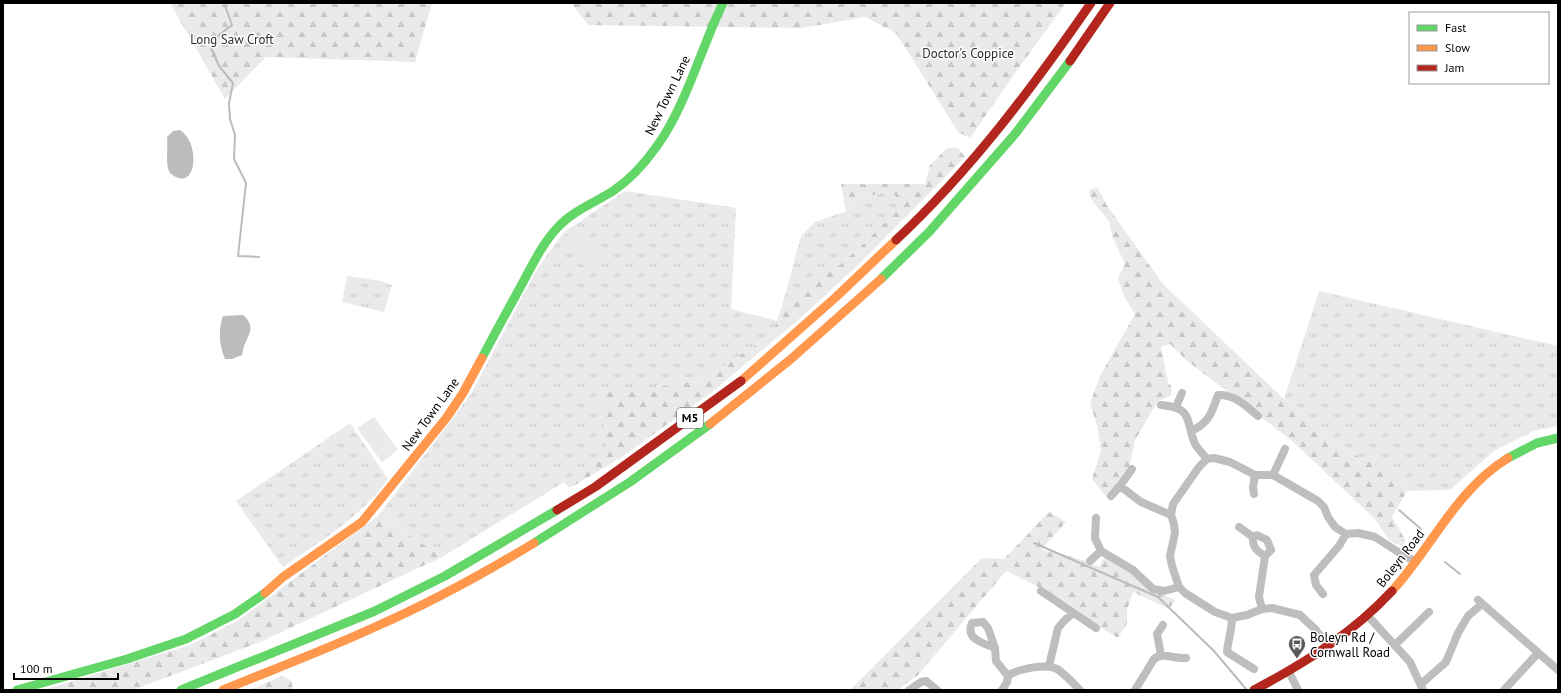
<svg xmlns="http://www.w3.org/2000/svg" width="1561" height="693" viewBox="0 0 1561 693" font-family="'PT Sans',sans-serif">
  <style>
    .grass { fill: url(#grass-tufts) }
    .forest { fill: url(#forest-firs) }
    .pitch { fill: #eaeaea }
    .water { fill: #bcbcbc }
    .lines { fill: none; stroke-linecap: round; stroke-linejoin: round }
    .stream { stroke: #bcbcbc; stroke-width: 2 }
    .street { stroke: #bebebe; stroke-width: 8 }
    .fast { stroke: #63d668; stroke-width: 9 }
    .slow { stroke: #ff974d; stroke-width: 9 }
    .jam { stroke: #b3261e; stroke-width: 9 }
    .labels { text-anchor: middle; stroke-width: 3; stroke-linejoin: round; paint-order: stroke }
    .shield { fill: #fff; stroke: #4c4c4c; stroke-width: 1 }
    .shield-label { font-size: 12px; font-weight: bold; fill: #000 }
    .park-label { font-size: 13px; fill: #2f2f2f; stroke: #fff }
    .street-label { font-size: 13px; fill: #000; stroke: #fff }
    .poi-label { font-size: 13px; fill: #000; stroke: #fff; text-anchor: start }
  </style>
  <defs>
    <pattern id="grass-tufts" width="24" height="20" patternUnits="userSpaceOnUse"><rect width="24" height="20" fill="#eaeaea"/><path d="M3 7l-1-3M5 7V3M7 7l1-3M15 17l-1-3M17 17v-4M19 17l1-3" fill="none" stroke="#c7c7c7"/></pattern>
    <pattern id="forest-firs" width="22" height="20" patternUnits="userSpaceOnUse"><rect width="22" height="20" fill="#eaeaea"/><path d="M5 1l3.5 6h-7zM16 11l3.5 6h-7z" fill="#c7c7c7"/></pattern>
  </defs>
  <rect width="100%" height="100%" fill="#fff"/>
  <path class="grass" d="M 625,191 L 736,208 L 731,309 L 777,321 L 772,334 L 703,380 L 656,387 L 608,455 L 442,557 L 379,515 L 471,394 L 537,269 L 564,232 Z
    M 889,191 L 900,200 L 897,211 L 856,251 L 838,266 L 817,269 L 792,304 L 782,306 L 801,236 L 815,222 L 850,210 L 856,199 Z
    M 347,276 L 381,281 L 392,285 L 384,312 L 342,302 Z
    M 1319,291 L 1558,346 L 1558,426 L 1534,431 L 1494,451 L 1450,490 L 1407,491 L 1401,481 L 1369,461 L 1329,442 L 1284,399 Z
    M 350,423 L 388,479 C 360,518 322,540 283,567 L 236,501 Z"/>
  <path class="forest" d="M 170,3 L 432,3 L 415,62 L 266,57 L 225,99 Z
    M 571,3 L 1066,3 L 1013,76 L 970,138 L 958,132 L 896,33 L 865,17 L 802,28 L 588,25 Z
    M 947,148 L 958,148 L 965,157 L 855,268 L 798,320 L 712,392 L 622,457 L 570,488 L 564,482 L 608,454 L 599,389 L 656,387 L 703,380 L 772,334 L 782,306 L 792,304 L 817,268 L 838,266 L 856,251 L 897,211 L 900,200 L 889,191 L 856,199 L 850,210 L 846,211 L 841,184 L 925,184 L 930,165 Z
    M 1097,187 L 1106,204 L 1163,284 L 1329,442 L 1389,471 L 1401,481 L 1407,491 L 1392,517 L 1406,541 L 1403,546 L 1396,544 L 1389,540 L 1375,519 L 1291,440 L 1186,360 L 1170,344 L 1161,347 L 1168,382 L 1172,388 L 1171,396 L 1158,401 L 1135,440 L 1129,469 L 1108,499 L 1092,479 L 1101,450 L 1097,426 L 1090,403 L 1101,374 L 1135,314 L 1124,296 L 1118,278 L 1125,264 L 1112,236 L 1109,221 L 1094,203 L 1090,197 L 1089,190 Z
    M 1049,512 L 1066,522 L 1041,550 C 1061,553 1080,558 1099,567 L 1105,556 L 1132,573 L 1153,590 L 1175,600 L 1169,609 L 1133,592 L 1127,610 L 1127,623 L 1118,638 L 1069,609 L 1035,585 L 1006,571 L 918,675 L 898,690 L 850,690 L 982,558 L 1004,559 Z
    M 379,515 L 442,557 L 260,642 L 133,690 L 43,690 L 190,645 L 239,620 Z
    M 282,676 L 291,680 L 293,690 L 249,690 Z"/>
  <path class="pitch" d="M 572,230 L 604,257 L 591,272 L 560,244 Z
    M 374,417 L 398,450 L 382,462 L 357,428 Z"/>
  <path class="water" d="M 180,130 C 200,143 197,187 176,177 C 172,175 169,173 168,168 C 166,162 168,146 167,137 L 173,131 Z
    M 243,315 C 256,326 249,334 244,346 C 243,349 243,352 242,355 L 232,359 L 225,359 C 219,344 218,331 223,316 Z"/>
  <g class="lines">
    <path class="stream" d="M 224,3 L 232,25 L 219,35 L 211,48 L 219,66 L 233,83 L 229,103 L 230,119 L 235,135 L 234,159 L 246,183 L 238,256 L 259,257
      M 1399,510 L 1421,529
      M 1034,543 L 1158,597 L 1214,651 L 1246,689
      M 1445,562 L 1460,574"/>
    <path class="street" d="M 1161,405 C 1194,408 1185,420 1195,444 C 1198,449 1203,454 1207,459 L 1214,458 L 1230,462 L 1255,475 L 1273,475 L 1318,501 L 1324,507 L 1328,517 L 1335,527 L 1346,534 L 1358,533 L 1375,537 L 1406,557 L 1416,561
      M 1176,407 L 1182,393
      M 1192,431 C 1210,421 1211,414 1218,395 C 1234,394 1246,406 1258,416
      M 1207,459 L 1199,467 L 1173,504 L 1171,515 L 1174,524 L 1175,533 L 1170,556 L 1172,566 L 1179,587 L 1185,593 L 1215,612 L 1232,618 L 1247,615 L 1262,609 L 1272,608 L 1300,615 L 1316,630 L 1328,647
      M 1132,469 L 1120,486 L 1141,502 L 1171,515
      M 1273,475 L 1285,449
      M 1254,494 L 1253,487 L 1255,475
      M 1111,496 L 1120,486
      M 1096,518 L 1095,538 L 1101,551 L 1133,570 L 1153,589 L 1164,591 L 1179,587
      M 1239,527 L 1253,537 C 1252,547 1257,551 1265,556 L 1259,597 L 1262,609
      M 1253,537 L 1257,535 L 1267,540 L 1271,550 L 1265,556
      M 1090,561 L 1101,551
      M 1041,591 L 1096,628
      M 1323,594 L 1316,585 L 1314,575 L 1339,546 L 1346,534
      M 1478,600 L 1558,670
      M 1368,616 L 1410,662 L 1423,690
      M 1232,618 C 1232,630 1228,640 1227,652 L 1254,669
      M 1395,645 L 1429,612
      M 995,648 C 983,643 965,639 972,623 L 983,622 L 988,628 L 995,648 L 996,661 L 1008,676
      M 1161,655 L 1157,634 L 1163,625
      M 1049,666 L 1058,628 L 1064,621 L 1073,613
      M 1289,672 L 1298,690
      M 1421,684 L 1446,662 L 1458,633 L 1468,616 L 1482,604
      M 909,690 L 921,682 L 926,681 L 937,690
      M 1002,690 L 1007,682 L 1008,676 C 1017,669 1046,663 1057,669 C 1065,674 1073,683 1080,690
      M 1135,690 L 1154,659 C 1163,652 1175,659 1186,658
      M 1504,690 L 1538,653"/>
    <path class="fast" d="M 881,279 L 929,232 L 1015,134 L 1070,61
      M 482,358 C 495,333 509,308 522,284 C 533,264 542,244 558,227 C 573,211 594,203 613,191 C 631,179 645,163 657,146 C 686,106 701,48 723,3
      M 1508,458 L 1537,443 L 1558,438
      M 534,543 L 630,482 L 710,424
      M 17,690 L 127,659 L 186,639 L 235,614 L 265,593
      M 181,690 L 375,611 L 445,576 L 557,510"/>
    <path class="slow" d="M 741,381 L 836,297 L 896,240
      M 710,424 L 791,359 L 881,279
      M 1392,591 C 1432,547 1456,490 1508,458
      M 265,593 L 283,577 L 362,522 L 447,417 L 463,393 L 482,358
      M 223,690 C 274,669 325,650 375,627 C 430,603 483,574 534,543"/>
    <path class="jam" d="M 1070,61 L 1110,3
      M 896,240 C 971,170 1033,87 1091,3
      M 557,510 L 595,487 L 741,381
      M 1254,690 C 1305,663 1353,633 1392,591"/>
  </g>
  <defs>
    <g id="bus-pin" transform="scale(0.9)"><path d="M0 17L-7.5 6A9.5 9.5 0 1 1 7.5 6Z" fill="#595959" stroke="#fff"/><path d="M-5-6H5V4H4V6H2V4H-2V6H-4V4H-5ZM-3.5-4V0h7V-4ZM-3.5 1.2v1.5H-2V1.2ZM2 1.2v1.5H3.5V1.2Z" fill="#fff"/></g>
  </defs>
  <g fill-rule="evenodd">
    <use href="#bus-pin" x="1297" y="644"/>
  </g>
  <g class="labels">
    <rect class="shield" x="677" y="408" width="26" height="20" rx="3"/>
    <g class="shield-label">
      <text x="690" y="422">M5</text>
    </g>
    <g class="park-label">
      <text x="232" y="44">Long Saw Croft</text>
      <text x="968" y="58">Doctor's Coppice</text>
    </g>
    <g class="street-label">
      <text transform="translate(667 95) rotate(-64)" y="5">New Town Lane</text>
      <text transform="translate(430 414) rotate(-54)" y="5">New Town Lane</text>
      <text transform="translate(1400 558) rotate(-52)" y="5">Boleyn Road</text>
    </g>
    <g class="poi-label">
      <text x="1310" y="642">Boleyn Rd /<tspan x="1310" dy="15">Cornwall Road</tspan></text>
    </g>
  </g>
  <rect width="1561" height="693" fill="none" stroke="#000000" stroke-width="8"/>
  <rect x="1409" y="12" width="140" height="72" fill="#ffffff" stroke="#999999"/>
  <rect x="1417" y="25" width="20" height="6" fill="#63d668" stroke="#999999"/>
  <text x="1445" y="32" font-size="12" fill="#000000">Fast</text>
  <rect x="1417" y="45" width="20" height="6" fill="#ff974d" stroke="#999999"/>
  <text x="1445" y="52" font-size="12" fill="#000000">Slow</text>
  <rect x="1417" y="65" width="20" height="6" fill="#b3261e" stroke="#999999"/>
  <text x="1445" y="72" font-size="12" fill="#000000">Jam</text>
  <path d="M14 673v6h104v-6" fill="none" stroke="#000000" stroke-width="2"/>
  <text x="20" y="673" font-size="12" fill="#000000" stroke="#ffffff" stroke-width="3" paint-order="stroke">100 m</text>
</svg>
